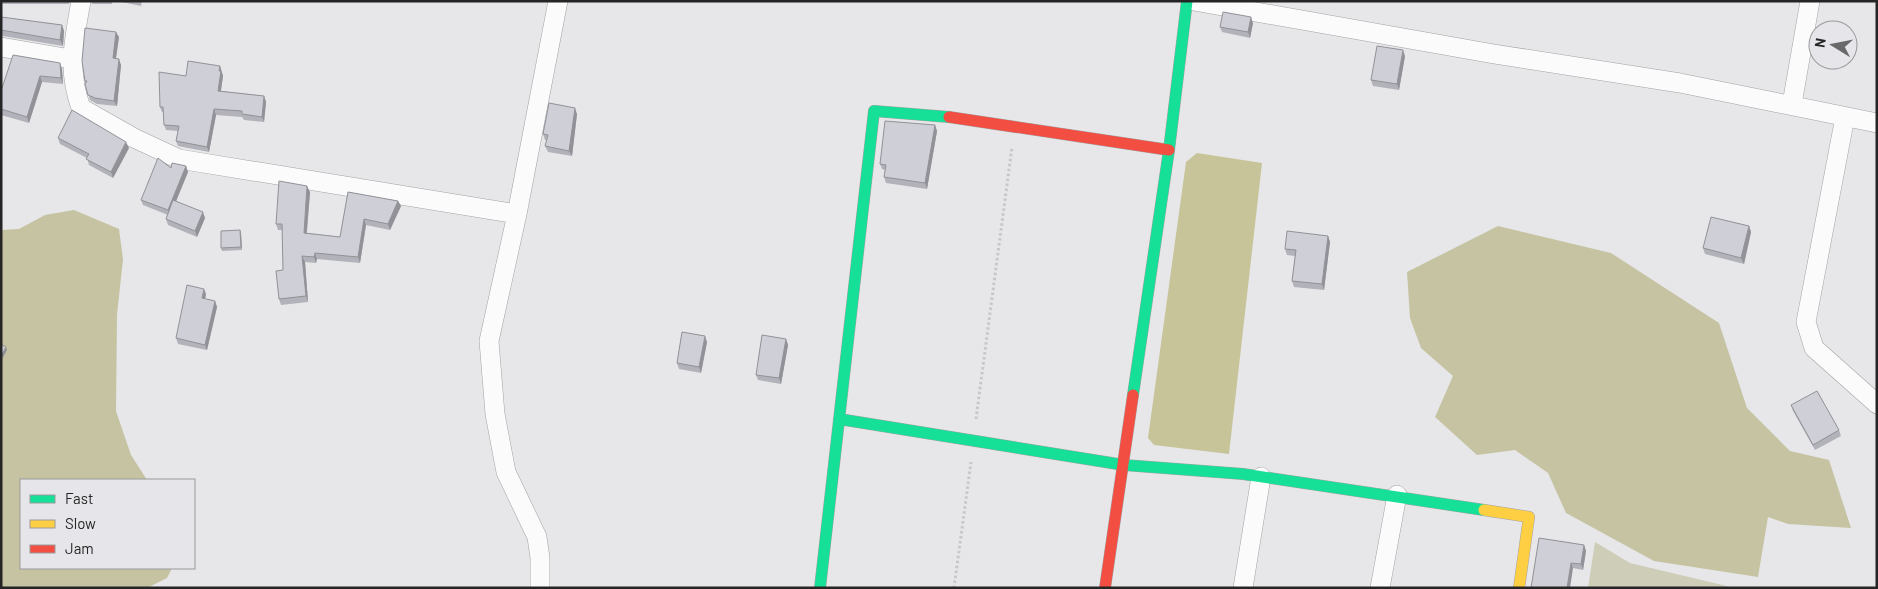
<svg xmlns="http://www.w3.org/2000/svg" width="1878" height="589" viewBox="0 0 1878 589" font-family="Barlow,sans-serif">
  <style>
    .green { fill: #cecdb8 }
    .forest { fill: #c5c3a2 }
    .water { fill: #c7c499 }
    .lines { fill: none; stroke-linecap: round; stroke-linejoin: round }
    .street-casing { stroke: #a2a2a4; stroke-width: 20 }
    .fast-casing { stroke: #a2a2a4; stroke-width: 12 }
    .slow-casing { stroke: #a2a2a4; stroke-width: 12 }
    .jam-casing { stroke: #a2a2a4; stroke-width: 12 }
    .path { stroke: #c7c7c7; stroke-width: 3; stroke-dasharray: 2.5 2.5; stroke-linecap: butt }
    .street { stroke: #fbfbfc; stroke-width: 19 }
    .fast { stroke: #16e098; stroke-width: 11 }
    .slow { stroke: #ffcf43; stroke-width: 11 }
    .jam { stroke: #f24e42; stroke-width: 11 }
    .wall { fill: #b2b2ba }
    .shaded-wall { fill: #919197 }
    .building { fill: #cfcfd8; stroke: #919197 }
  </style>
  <rect width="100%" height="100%" fill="#e7e7e9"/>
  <path class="green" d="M 1595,542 L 1630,563 L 1735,588 L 1588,588 Z"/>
  <path class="forest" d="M 74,210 L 119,229 L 123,259 L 117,315 L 116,411 L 131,455 L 147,480 L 21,480 L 21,568 L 172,568 L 167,578 L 147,588 L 1,588 L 1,230 L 19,229 L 45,215 Z
    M 1498,226 L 1611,253 L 1719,323 L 1747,408 L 1790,451 L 1829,460 L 1851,528 L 1788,524 L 1768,517 L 1758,577 L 1654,561 L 1566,513 L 1548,473 L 1515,450 L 1477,455 L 1435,417 L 1453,376 L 1421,348 L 1410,318 L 1407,272 Z"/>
  <path class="water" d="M 1197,153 L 1262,163 L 1229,454 L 1154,445 L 1148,438 L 1186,162 Z"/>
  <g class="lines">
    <g class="street-casing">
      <path id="street" d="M 81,1 C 74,41 67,69 81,108 L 134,138 L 179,159 L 517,214
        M 1194,1 L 1494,54 L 1680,83 L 1877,123
        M 1,47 L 71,59
        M 1792,104 L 1810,1
        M 1845,117 L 1806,322 L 1814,348 L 1877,404
        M 540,588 L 540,558 L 537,537 L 506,472 L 495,414 L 489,341 L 517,214 L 558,1
        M 1243,588 L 1261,477
        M 1380,588 L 1397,495"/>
    </g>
    <g class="fast-casing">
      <path id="fast" d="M 1133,395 L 1169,150 L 1187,1
        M 839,419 L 1124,465 L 1243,474 L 1484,510
        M 820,588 L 874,111 L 949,117"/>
    </g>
    <g class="slow-casing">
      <path id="slow" d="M 1484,510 L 1529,517 L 1519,588"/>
    </g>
    <g class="jam-casing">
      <path id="jam" d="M 949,117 L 1169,150
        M 1105,588 L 1133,395"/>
    </g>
    <path class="path" d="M 976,419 L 1012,147
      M 954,588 L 971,462"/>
    <use href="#street" class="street"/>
    <use href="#fast" class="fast"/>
    <use href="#slow" class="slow"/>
    <use href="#jam" class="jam"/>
  </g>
  <path class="wall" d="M 1,1 L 70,1 L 69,4 L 1,4 Z
    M 91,1 L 112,1 L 112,4 L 92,4 Z
    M 117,1 L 142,1 L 141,6 Z
    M 1,17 L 62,25 L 64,31 L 63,46 L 3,36 L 1,31 Z
    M 1253,23 L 1250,38 L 1222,32 L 1220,27 Z
    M 119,37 L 116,59 L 121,65 L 117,106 L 97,104 L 90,100 L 85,81 Z
    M 1405,56 L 1399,90 L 1373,86 L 1371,80 Z
    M 60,63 L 62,69 L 63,84 L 42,82 L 29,123 L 1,115 L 1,91 Z
    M 220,66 L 223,76 L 221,91 L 264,96 L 266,102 L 264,122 L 244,120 L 242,117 L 216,115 L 209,152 L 178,146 L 176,141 L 178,131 L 166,130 L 164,125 L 164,112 L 162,112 L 160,107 L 186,76 Z
    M 577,114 L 572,156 L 548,152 L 545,146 L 547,140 L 545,140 L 543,134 Z
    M 935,125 L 937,131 L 927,189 L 886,183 L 884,177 L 885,170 L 882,169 L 880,164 Z
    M 58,138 L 129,148 L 113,178 L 89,165 L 87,158 L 60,144 Z
    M 186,166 L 188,172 L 176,201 L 205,218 L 197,237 L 168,225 L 166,219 L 168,215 L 143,205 L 141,200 L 171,168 Z
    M 310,192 L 307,233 L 340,237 L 348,192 L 398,201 L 401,206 L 390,230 L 366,225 L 360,263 L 317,259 L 316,263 L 305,262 L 308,302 L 281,305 L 279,299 L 283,270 L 282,230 L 278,230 L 276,224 Z
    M 1749,226 L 1751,232 L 1744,264 L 1705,254 L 1703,248 Z
    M 240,230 L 241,233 L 242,250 L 222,251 L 221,248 Z
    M 1328,236 L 1330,242 L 1324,290 L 1294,287 L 1292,281 L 1295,256 L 1287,255 L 1285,249 Z
    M 206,294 L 205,299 L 215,301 L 217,307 L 207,350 L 178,344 L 176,338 Z
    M 786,339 L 788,345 L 781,384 L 758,380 L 756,375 Z
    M 707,342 L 701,373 L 679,369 L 677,363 Z
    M 1791,405 L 1839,430 L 1841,436 L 1815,450 L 1793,411 Z
    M 1539,538 L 1584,545 L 1586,551 L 1583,570 L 1573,568 Z"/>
  <path class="shaded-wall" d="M 1251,17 L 1253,23 L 1250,38 L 1248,32 Z
    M 62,25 L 64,31 L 63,46 L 60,40 Z
    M 116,32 L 119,37 L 115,64 L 113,58 Z
    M 1403,50 L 1405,56 L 1399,90 L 1397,84 Z
    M 119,59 L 121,65 L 117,106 L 114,101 Z
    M 60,63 L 62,69 L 63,84 L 61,78 Z
    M 220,66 L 223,76 L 220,96 L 218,91 Z
    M 40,76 L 42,82 L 29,123 L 27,117 Z
    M 264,96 L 266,102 L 264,122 L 262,117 Z
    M 575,108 L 577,114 L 572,156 L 569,151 Z
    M 214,109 L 216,115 L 209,152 L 207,147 Z
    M 935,125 L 937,131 L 927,189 L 925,183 Z
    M 126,142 L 129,148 L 113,178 L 111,172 Z
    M 186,166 L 188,172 L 170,216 L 168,210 Z
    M 307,186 L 310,192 L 306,239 L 304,233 Z
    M 398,201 L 401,206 L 390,230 L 388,224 Z
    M 203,212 L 205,218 L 197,237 L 195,231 Z
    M 364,219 L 366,225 L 360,263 L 358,257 Z
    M 1749,226 L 1751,232 L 1744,264 L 1741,258 Z
    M 240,230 L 241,233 L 242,250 L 241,247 Z
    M 1328,236 L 1330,242 L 1324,290 L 1322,284 Z
    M 315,253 L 317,259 L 316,263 L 314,257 Z
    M 302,256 L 305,262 L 308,302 L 306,296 Z
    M 204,289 L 206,294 L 204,304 L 202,298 Z
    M 215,301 L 217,307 L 207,350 L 205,345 Z
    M 705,336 L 707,342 L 701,373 L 699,367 Z
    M 786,339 L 788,345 L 781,384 L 779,378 Z
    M 6,347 L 7,350 L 1,361 L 1,356 Z
    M 1584,545 L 1586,551 L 1583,570 L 1581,564 Z
    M 1571,563 L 1573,568 L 1570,588 L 1567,588 Z"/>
  <path class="building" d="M 1223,12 L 1251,17 L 1248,32 L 1220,27 Z
    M 1,17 L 62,25 L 60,40 L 1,30 Z
    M 85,28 L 116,32 L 113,58 L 119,59 L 114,101 L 95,98 L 88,95 L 85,84 L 87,81 L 85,81 L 82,61 Z
    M 1377,46 L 1403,50 L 1397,84 L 1371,80 Z
    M 13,55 L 60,63 L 61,78 L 40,76 L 27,117 L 1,109 L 1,91 Z
    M 188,61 L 220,66 L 219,71 L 221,71 L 218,91 L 264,96 L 262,117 L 242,114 L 242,111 L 214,109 L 207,147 L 176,141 L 179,126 L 164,125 L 163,107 L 160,107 L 159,72 L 186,76 Z
    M 549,103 L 575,108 L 569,151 L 545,146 L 548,135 L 543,134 Z
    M 72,110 L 126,142 L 111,172 L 86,159 L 89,154 L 58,138 Z
    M 885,121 L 935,125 L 925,183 L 884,177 L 886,165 L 880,164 Z
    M 158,158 L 171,168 L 172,163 L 186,166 L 168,210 L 141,200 Z
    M 279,181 L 307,186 L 304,233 L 340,237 L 348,192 L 398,201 L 388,224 L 364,219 L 358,257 L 315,253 L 314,257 L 302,256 L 306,296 L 279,299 L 276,271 L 283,270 L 282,224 L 276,224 Z
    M 173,200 L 203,212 L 195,231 L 166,219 Z
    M 1711,217 L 1749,226 L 1741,258 L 1703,248 Z
    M 240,230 L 241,247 L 221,248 L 221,231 Z
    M 1287,231 L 1328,236 L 1322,284 L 1292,281 L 1296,250 L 1285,249 Z
    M 187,285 L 204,289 L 202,298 L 215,301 L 205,345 L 176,338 Z
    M 682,332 L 705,336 L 699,367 L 677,363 Z
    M 762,335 L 786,339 L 779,378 L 756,375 Z
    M 1,344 L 6,347 L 1,356 Z
    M 1817,391 L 1839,430 L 1813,445 L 1791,405 Z
    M 1539,538 L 1584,545 L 1581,564 L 1571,563 L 1567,588 L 1531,588 Z"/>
  <rect width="1878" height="589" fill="none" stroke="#252526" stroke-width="5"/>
  <rect x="20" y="479" width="175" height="90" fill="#e6e6ea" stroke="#99999c"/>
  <rect x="30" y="495" width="25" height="8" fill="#16e098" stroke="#99999c"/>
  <text x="65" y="504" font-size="15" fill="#252526">Fast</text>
  <rect x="30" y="520" width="25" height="8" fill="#ffcf43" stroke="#99999c"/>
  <text x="65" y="529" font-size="15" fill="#252526">Slow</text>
  <rect x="30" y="545" width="25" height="8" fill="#f24e42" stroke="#99999c"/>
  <text x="65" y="554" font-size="15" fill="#252526">Jam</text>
  <g transform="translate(1833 45) rotate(280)"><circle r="24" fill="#e6e6ea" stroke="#99999c"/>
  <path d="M0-4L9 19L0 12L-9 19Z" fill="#69696a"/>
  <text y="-8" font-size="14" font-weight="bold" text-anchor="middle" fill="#252526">N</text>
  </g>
</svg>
